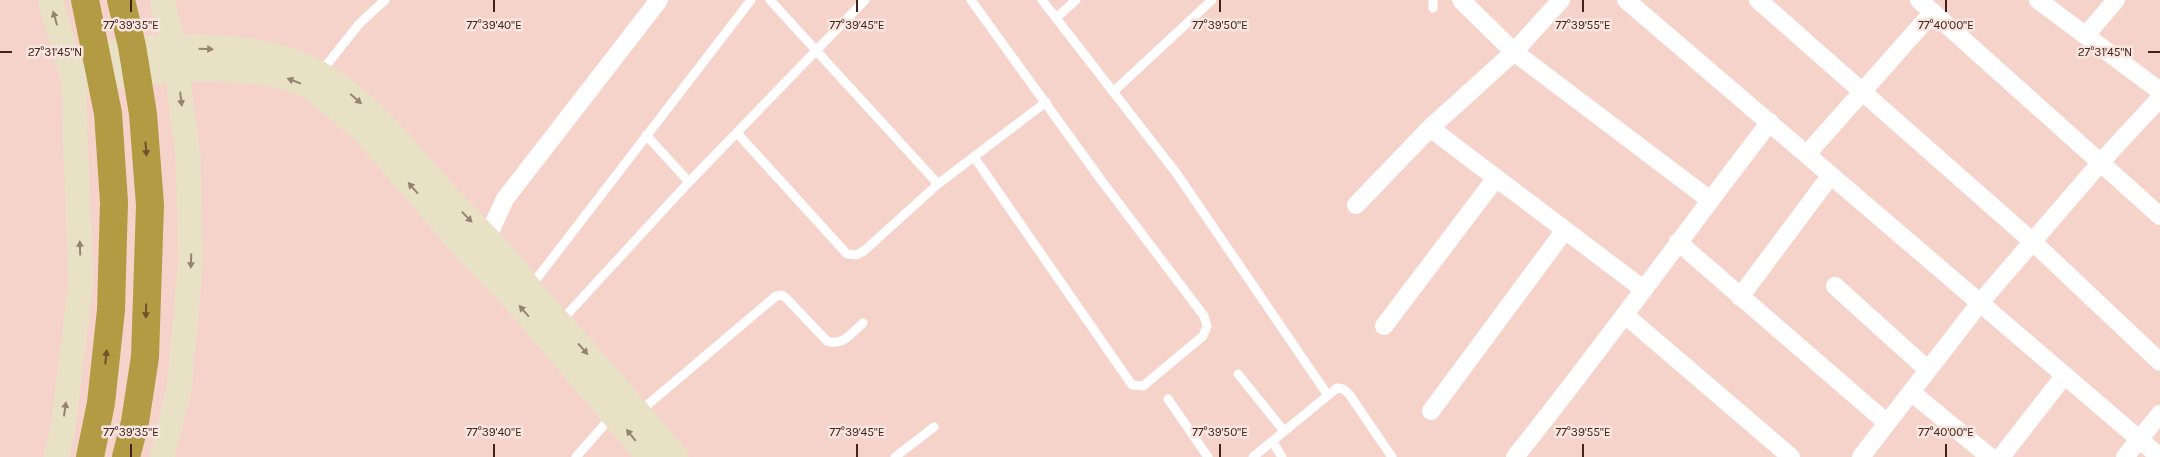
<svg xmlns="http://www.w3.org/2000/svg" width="2160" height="457" viewBox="0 0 2160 457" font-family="Karla,sans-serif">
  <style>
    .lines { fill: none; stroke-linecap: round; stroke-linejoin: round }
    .lane { stroke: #fff; stroke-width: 9 }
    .street { stroke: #fff; stroke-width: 18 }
    .secondary { stroke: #e8e1c6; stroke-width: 25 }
    .highway { stroke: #b29b42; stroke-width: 28 }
    .oneway { fill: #958270 }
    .oneway2 { fill: #6f522a }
    .ticks { fill: none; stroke: #42221a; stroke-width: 2 }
    .ticks-label { font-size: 12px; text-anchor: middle; fill: #42221a; stroke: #f7e5e0; stroke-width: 5; stroke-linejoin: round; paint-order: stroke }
  </style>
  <rect width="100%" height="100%" fill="#f6d3ca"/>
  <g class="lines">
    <path class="lane" d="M 770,0 L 938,184
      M 971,0 L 1101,180 L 1204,316 L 1207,326 L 1203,336 L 1143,386 L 1132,385 L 974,157
      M 1042,0 L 1177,174 L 1327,394
      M 1433,0 L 1433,8
      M 1056,18 L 1076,0
      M 321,72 L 359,24 L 385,0
      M 1113,92 L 1212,0
      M 737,133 L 847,254 L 856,255 L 864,251 L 938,184 L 1046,102
      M 646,135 L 689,182
      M 531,286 L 751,0
      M 561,321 L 689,182 L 865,0
      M 1238,374 L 1284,431
      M 1168,399 L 1208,457
      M 639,412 L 776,296 L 782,295 L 787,299 L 827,341 C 843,347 852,332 863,323
      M 1272,441 L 1282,457
      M 576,457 L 612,416
      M 895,457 L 934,427
      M 1253,457 L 1337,388 L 1343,389 L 1349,394 L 1392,457"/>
    <path class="street" d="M 1461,0 L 1514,52 L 1710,200
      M 1626,0 L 2160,457
      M 1758,0 L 2033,242 L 2160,362
      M 1919,0 L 2160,216
      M 2038,0 L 2160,91
      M 2086,35 L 2116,0
      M 1430,128 L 1643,289
      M 1807,154 L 1933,12
      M 1356,205 L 1430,128 L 1514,52 L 1561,0
      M 1678,242 L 1887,423
      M 483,247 L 505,199 L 659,0
      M 1835,286 L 1928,370
      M 1740,297 L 1831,175
      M 1625,315 L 1791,457
      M 1384,326 L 1496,178
      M 1911,392 L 1990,457
      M 1431,411 L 1565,230
      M 1515,457 C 1603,348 1684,233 1770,122
      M 1861,457 L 1979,304 L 2101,162 L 2160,98
      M 2001,457 L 2064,376
      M 2125,457 L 2160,414"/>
    <path class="secondary" d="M 50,0 L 73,78 L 81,282 L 62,435 L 56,457
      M 162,0 L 174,48 L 188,157 L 191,259 L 179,390 L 162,457
      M 67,61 C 129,45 242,39 300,64 C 365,91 407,153 453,203 C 470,221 488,238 505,257 C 516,268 524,282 534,294 C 582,348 630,402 676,457
      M 73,78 L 82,80 L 177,69 L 252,71 L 284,77 L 311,87 L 364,131 L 468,252 L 516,301 L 649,457"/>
    <path class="highway" d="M 85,0 L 108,113 L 114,202 L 111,310 L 101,403 L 90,457
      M 121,0 L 132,46 L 143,114 L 150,205 L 145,357 L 135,422 L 126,457"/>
  </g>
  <defs><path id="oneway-solid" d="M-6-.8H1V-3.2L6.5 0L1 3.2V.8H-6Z" transform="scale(1.25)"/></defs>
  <g class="oneway">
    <use href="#oneway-solid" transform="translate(55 18) rotate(-106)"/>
    <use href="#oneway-solid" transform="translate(206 49) rotate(1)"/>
    <use href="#oneway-solid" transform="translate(294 81) rotate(-159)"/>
    <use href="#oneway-solid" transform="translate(181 99) rotate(83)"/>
    <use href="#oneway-solid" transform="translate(356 99) rotate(41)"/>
    <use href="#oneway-solid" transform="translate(413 188) rotate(-131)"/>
    <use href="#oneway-solid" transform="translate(467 217) rotate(46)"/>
    <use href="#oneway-solid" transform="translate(80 248) rotate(-92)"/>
    <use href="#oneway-solid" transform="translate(191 261) rotate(92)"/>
    <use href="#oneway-solid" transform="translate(524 311) rotate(-131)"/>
    <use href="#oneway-solid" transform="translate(583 349) rotate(49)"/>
    <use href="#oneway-solid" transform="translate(65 409) rotate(-82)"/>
    <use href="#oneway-solid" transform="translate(631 435) rotate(-129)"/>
  </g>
  <g class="oneway2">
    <use href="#oneway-solid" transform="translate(146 149) rotate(86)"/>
    <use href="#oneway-solid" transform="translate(146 311) rotate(92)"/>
    <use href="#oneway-solid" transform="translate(106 357) rotate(-84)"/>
  </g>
  <path class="ticks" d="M 131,0 L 131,12M 494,0 L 494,12M 857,0 L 857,12M 1220,0 L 1220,12M 1583,0 L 1583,12M 1946,0 L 1946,12M 0,52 L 12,52M 2148,52 L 2160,52M 131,444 L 131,457M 494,444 L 494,457M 857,444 L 857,457M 1220,444 L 1220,457M 1583,444 L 1583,457M 1946,444 L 1946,457"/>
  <g class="ticks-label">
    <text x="131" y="29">77°39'35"E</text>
    <text x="494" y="29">77°39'40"E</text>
    <text x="857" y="29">77°39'45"E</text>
    <text x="1220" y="29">77°39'50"E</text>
    <text x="1583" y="29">77°39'55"E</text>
    <text x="1946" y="29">77°40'00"E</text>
    <text x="55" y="56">27°31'45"N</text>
    <text x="2105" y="56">27°31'45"N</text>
    <text x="131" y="436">77°39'35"E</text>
    <text x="494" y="436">77°39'40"E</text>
    <text x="857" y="436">77°39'45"E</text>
    <text x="1220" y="436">77°39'50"E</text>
    <text x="1583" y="436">77°39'55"E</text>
    <text x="1946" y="436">77°40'00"E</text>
  </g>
</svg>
